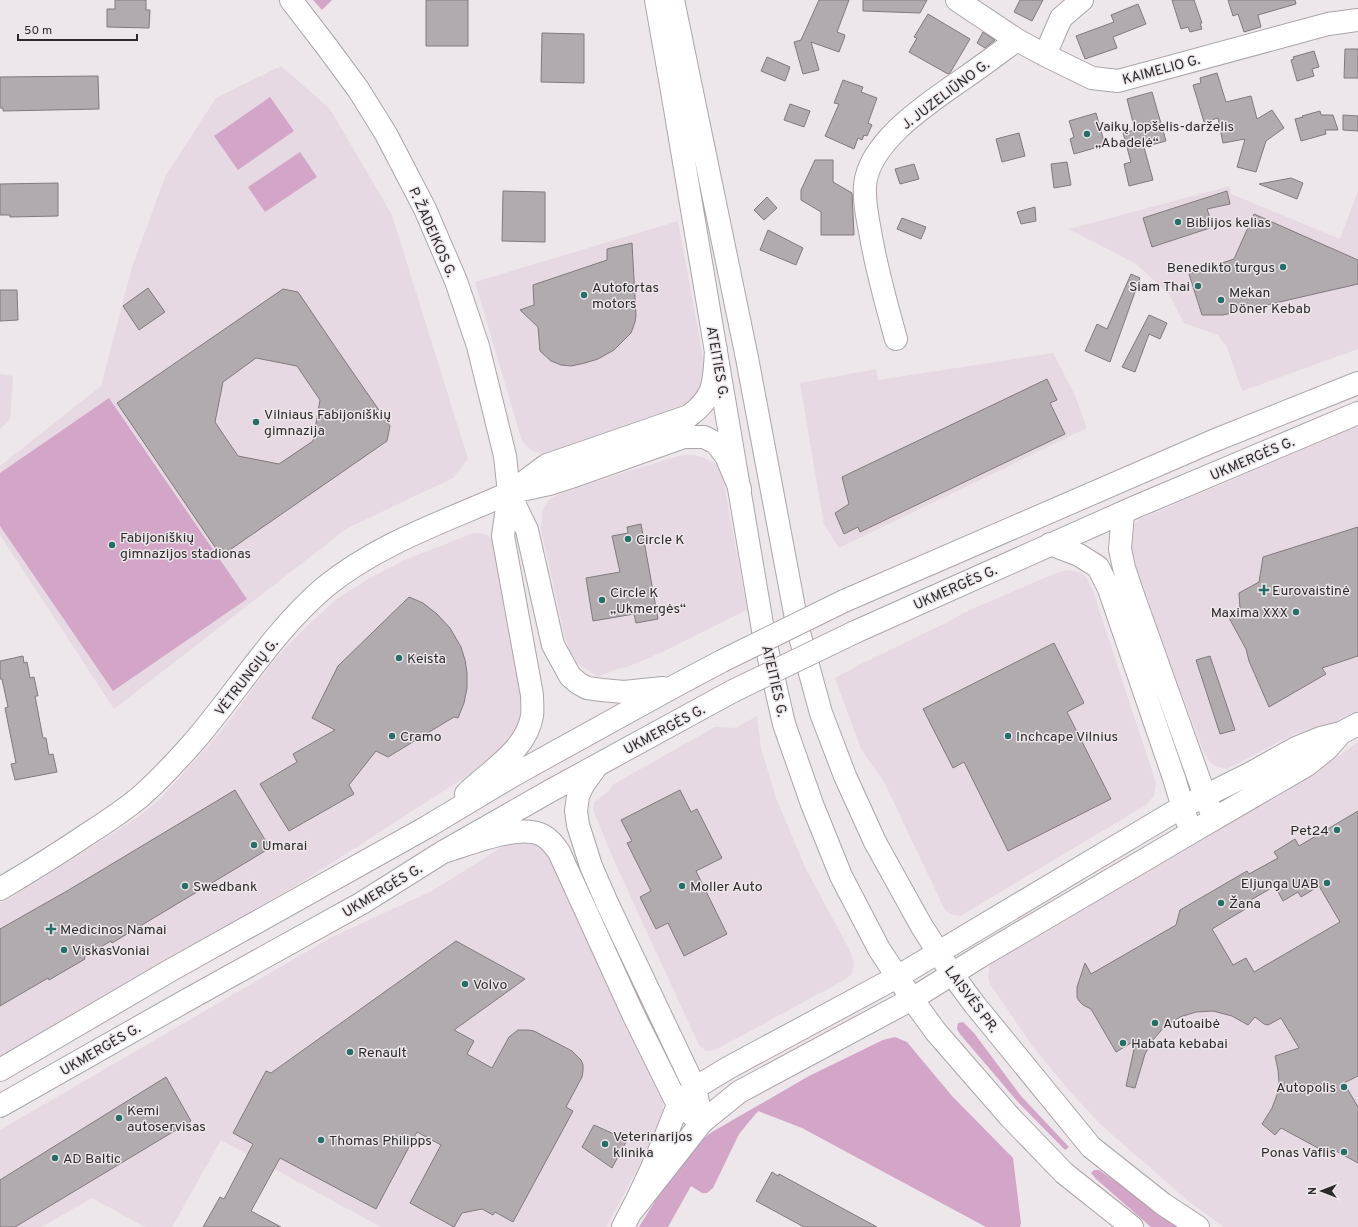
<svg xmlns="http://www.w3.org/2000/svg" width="1358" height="1227" viewBox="0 0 1358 1227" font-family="Overpass,sans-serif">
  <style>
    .built { fill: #e7d9e3 }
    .green { fill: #d3a5c7 }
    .building { fill: #b1abaf; stroke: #807a7f; fill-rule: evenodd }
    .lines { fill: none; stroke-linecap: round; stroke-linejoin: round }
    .minor-casing { stroke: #aca5aa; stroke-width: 24 }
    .major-casing { stroke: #aca5aa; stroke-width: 24 }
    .highway-casing { stroke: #aca5aa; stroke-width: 24 }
    .minor { stroke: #fff; stroke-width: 22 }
    .major { stroke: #fff; stroke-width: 22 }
    .highway { stroke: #fff; stroke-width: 22 }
    .highway-bridge-casing { stroke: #aca5aa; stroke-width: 24; stroke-linecap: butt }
    .highway-bridge { stroke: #fff; stroke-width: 22 }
    .poi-dot { fill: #266f67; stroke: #ede6eb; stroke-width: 1.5 }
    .labels { text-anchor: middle; stroke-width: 3; stroke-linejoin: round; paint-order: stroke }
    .street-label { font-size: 14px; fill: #2d2a2c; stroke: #ede6eb }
    .poi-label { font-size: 14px; fill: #2d2a2c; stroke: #ede6eb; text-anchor: start }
  </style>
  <rect width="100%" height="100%" fill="#ede6eb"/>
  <path class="built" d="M 281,66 L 330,109 L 392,215 L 468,459 L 453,478 L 346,529 L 114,709 L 0,535 L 0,466 L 101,386 L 132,267 L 166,175 L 216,98 Z
    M 1230,186 L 1231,194 L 1340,239 L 1358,191 L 1358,349 L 1242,391 L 1227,347 L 1218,335 L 1184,323 L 1169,294 L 1136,264 L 1069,229 Z
    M 678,221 L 706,374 L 706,382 L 689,408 L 548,454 L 541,454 L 531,450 L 522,441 L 475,282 Z
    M 1053,353 L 1074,393 L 1087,428 L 839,548 L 824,525 L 800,383 L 876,369 L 878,380 Z
    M 0,374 L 13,376 L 10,419 L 0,429 Z
    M 1358,426 L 1358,716 L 1349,721 L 1294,734 L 1227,769 L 1216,766 L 1211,763 L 1203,750 L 1138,579 L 1126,542 L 1129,529 L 1140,519 Z
    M 682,455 L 693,455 L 705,458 L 716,464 L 723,478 L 747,610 L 667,650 L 627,667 L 616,669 L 598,677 L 577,663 L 570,652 L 564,634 L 541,529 L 542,513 L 545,506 L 549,500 L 557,495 L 619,474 Z
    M 478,533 L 488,535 L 494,542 L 522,700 L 520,728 L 495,758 L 302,882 L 0,1059 L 0,903 L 45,877 L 138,817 L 159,800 L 219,734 L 276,658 L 306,627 L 338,598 L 370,578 L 407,559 L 471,534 Z
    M 1067,570 L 1079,572 L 1086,577 L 1093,591 L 1156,783 L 1154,796 L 1146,805 L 960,916 L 953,915 L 946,911 L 943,906 L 885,784 L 861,749 L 835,678 L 861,664 L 950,621 L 963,613 L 1056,573 Z
    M 757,716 L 761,748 L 776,798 L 806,869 L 848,947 L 854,962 L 852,974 L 846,979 L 715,1050 L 706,1051 L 699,1045 L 616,865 L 593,810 L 594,802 L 609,791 L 614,784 L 715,727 L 736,728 Z
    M 1358,742 L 1358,1227 L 1224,1227 L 1188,1201 L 1099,1123 L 1068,1089 L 1033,1047 L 990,984 L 988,976 L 990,964 L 997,957 L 1316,772 Z
    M 518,841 L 539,844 L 552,858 L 662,1094 L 664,1115 L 660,1128 L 606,1227 L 381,1227 L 221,1140 L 172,1227 L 145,1227 L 92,1198 L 41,1227 L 0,1227 L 0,1130 L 332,937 L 432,891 L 507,844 Z"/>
  <path class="green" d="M 313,0 L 332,0 L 322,10 Z
    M 270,97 L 294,131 L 238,170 L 214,136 Z
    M 300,152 L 317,177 L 265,212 L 248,187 Z
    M 109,398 L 247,599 L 113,691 L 0,526 L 0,473 Z
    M 963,1022 L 974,1033 L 1021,1096 L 1069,1147 L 1065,1150 L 1017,1101 L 960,1034 L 957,1029 L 958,1023 Z
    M 895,1037 L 907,1042 L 952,1096 L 1013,1158 L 1021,1223 L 1020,1227 L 986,1227 L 802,1128 L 758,1111 L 739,1134 L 713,1188 L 707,1193 L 702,1193 L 691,1186 L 668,1227 L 639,1227 L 680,1161 L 690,1149 L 712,1132 L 809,1076 L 883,1040 Z
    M 1094,1170 L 1099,1170 L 1181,1227 L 1151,1227 L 1096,1179 L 1091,1173 Z"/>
  <path class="building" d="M 115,0 L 146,0 L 146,10 L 150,10 L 149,28 L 107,27 L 107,9 L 115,9 Z
    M 426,0 L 468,0 L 468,46 L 426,46 Z
    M 819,0 L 849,0 L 837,32 L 845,35 L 844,39 L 839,52 L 811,42 L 819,70 L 803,74 L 794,42 L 801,40 Z
    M 863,0 L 927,0 L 920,13 L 863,11 Z
    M 1020,0 L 1043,0 L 1032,21 L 1014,12 Z
    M 1172,0 L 1194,0 L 1202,23 L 1200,23 L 1202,29 L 1190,32 L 1188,27 L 1181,29 Z
    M 1228,0 L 1295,0 L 1296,4 L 1258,15 L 1261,27 L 1244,32 L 1238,14 L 1233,16 Z
    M 1138,4 L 1146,24 L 1113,37 L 1117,48 L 1085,59 L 1076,36 L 1114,22 L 1111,15 Z
    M 928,14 L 970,39 L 950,73 L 948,74 L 909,52 L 917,38 L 914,37 Z
    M 983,32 L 995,40 L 985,48 L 977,43 Z
    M 542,33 L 584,34 L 584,83 L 541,82 Z
    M 1345,49 L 1358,49 L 1358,78 L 1344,78 Z
    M 1314,51 L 1319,67 L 1312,69 L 1314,76 L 1297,81 L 1291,60 L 1294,59 L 1293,57 Z
    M 767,57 L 790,67 L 785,81 L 761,71 Z
    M 1217,73 L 1226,102 L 1251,96 L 1257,119 L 1272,110 L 1284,128 L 1266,141 L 1256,172 L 1237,167 L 1245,139 L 1223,143 L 1218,118 L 1204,122 L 1193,85 L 1201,83 L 1200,78 Z
    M 98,76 L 99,109 L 3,111 L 3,108 L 0,108 L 0,77 Z
    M 843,80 L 863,87 L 861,92 L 877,98 L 868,123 L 872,125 L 867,136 L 864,135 L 862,140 L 858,138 L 854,149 L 825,136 L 839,104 L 834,103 Z
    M 1152,92 L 1166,141 L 1144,147 L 1153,180 L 1129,186 L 1124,164 L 1131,162 L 1123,133 L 1135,130 L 1127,99 Z
    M 790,104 L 810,111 L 804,127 L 784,120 Z
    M 1320,111 L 1321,115 L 1333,115 L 1338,130 L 1325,130 L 1326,134 L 1301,141 L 1295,119 L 1303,117 L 1302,116 Z
    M 1096,113 L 1105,145 L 1074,154 L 1070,139 L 1074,137 L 1069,121 Z
    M 1343,115 L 1358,116 L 1358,131 L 1343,130 Z
    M 1019,133 L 1025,156 L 1002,162 L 996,139 Z
    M 815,160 L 833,160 L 833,182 L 852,193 L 854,235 L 821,235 L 821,212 L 801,200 L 801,190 Z
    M 1067,162 L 1071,185 L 1054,188 L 1051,164 Z
    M 914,164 L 919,179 L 900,184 L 895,169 Z
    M 1291,178 L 1303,183 L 1297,199 L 1259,184 Z
    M 58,183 L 58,216 L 10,217 L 10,215 L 0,215 L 0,184 Z
    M 503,191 L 545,192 L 545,242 L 502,241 Z
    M 1227,191 L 1230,204 L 1207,209 L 1213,227 L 1152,247 L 1143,218 Z
    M 767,197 L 777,208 L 764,220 L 754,210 Z
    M 1035,207 L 1036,221 L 1021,224 L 1017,212 Z
    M 1254,214 L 1358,260 L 1358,284 L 1223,315 L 1202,315 L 1189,274 L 1234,259 Z
    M 902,218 L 926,227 L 921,239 L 897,229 Z
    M 768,230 L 803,248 L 796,265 L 760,250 Z
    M 632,243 L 636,315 L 635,322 L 631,333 L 614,350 L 598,359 L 585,363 L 571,366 L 561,365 L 551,361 L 540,351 L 538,327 L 520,310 L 534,305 L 533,285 L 607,260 L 607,249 Z
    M 1131,274 L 1140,278 L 1110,362 L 1085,351 L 1097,324 L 1107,329 Z
    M 148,288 L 165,312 L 139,330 L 123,306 Z
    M 283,289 L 298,292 L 338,351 L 390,426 L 387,441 L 221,556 L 117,403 ZM 256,358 L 297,366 L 320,400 L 313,441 L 279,464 L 238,456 L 215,422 L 223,382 Z
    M 0,290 L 17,290 L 18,320 L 0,321 Z
    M 1149,315 L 1167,323 L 1160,339 L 1149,334 L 1135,372 L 1122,367 Z
    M 1047,379 L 1057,400 L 1050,403 L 1065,434 L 860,532 L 858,527 L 844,534 L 835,513 L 849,504 L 842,477 Z
    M 641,524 L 658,619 L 636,623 L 634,614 L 593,621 L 586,578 L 620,572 L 612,536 L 628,533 L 627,527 Z
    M 1358,527 L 1358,656 L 1322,668 L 1326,674 L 1269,707 L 1249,661 L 1246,649 L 1228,616 L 1240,609 L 1239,593 L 1259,582 L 1263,557 Z
    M 409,597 L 423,603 L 437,614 L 450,628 L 461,647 L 465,660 L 467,673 L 467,688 L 464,703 L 458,718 L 454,717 L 388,757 L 376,751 L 349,785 L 354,794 L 289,831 L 260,784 L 297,762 L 293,754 L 335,730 L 312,718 L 338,666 Z
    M 1054,643 L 1084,703 L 1067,712 L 1111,799 L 1008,851 L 964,762 L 953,768 L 923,709 Z
    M 23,656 L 24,663 L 27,662 L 30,678 L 34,677 L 38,696 L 35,696 L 43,738 L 46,738 L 49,755 L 53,754 L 57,772 L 15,780 L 11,764 L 16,763 L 5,708 L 8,707 L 2,679 L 0,679 L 0,661 Z
    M 1210,656 L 1235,730 L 1220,734 L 1196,660 Z
    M 235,790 L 270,848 L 112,943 L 111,941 L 84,957 L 85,959 L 49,980 L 48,978 L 0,1006 L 0,929 L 67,891 Z
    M 680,790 L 691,812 L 697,809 L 722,858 L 696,871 L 727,934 L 684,956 L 668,923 L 656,929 L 640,897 L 651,891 L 627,843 L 632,841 L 621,820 Z
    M 1358,811 L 1358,1076 L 1344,1083 L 1358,1107 L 1358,1163 L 1334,1150 L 1331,1155 L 1281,1128 L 1275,1135 L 1262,1124 L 1272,1108 L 1277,1095 L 1279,1082 L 1278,1070 L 1275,1056 L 1299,1048 L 1281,1018 L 1268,1025 L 1264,1024 L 1255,1017 L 1248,1025 L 1232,1016 L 1213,1011 L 1196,1012 L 1180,1017 L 1164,1027 L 1153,1040 L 1145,1054 L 1135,1088 L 1126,1086 L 1136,1040 L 1116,1052 L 1091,1009 L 1083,1005 L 1079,1001 L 1077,997 L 1077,987 L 1085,963 L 1091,974 L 1176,925 L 1180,910 L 1247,871 L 1249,874 L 1278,858 L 1274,852 L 1295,839 L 1299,846 ZM 1275,886 L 1283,901 L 1298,892 L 1301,897 L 1319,886 L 1340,922 L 1254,972 L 1246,958 L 1233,965 L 1212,929 L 1252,905 L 1249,901 Z
    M 456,941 L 525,979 L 454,1030 L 474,1041 L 467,1054 L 492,1068 L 509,1037 L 518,1030 L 528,1030 L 534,1031 L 572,1051 L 581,1060 L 583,1065 L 583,1071 L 582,1077 L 566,1107 L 573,1111 L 513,1222 L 495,1212 L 493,1215 L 482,1209 L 462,1213 L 454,1227 L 410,1203 L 441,1145 L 417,1132 L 376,1209 L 280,1158 L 251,1211 L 281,1227 L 203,1227 L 220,1197 L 224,1199 L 253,1144 L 233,1133 L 266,1071 L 271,1073 Z
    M 166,1077 L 191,1121 L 15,1227 L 0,1227 L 0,1180 Z
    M 594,1125 L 627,1140 L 612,1168 L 582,1147 Z
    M 772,1172 L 778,1176 L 779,1174 L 877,1227 L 804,1227 L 756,1201 Z"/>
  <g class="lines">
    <g class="minor-casing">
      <path id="minor" d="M 957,0 L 1017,40 L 1045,55 L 1092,78 L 1118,81 L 1328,24 L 1358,20
        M 1045,55 L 1061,18 L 1082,0
        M 896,339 C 886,303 876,268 870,231 C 867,216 864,201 865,185 C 869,141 930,102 963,79 C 982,66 999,53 1017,40
        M 1205,796 L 1251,773 L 1296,748 L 1321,738 L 1341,733 L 1358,724
        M 1214,819 L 1307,765 L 1327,749 L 1340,734
        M 0,889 C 29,872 58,854 86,835 C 105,823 123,811 140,797 C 158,781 175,763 191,745 C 236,694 272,632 325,587 C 379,543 446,521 509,493 L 505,456 L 478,346 L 456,281 L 425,209 L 386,134 L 358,89 L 327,47 L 291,0
        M 632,1211 L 702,1122 L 695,1088
        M 623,1227 C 644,1188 662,1147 678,1105"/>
    </g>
    <g class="major-casing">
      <path id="major" d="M 656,0 L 671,85 L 764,636 L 784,724 L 812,804 L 841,876 L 879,949 L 912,999 L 936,1032 L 1010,1117 L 1064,1173 L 1132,1227
        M 673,0 L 747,358 L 798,629 L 821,713 L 845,776 L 875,842 L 921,925 L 952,974 L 975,1005 L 1091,1147 L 1163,1204 L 1198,1227"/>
    </g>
    <g class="highway-casing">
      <path id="highway" d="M 517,491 L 549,484 L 577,475 L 684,437 L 704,437 L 716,443 L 726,456 L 740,489
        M 509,493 L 527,530 L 553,645 L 570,676 L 578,683 L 587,688 L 602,690 L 624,692 L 663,688
        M 1050,544 L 1079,555 L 1098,567 L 1109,589 L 1174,778 L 1187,821
        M 844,601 L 1213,441 L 1358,383
        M 855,632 L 1135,507 L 1358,413
        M 596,767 L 583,785 L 578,796 L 576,811 L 578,825 L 591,866 L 607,903 L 695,1088
        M 466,794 C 489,771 526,751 532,716 C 533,710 532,702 532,695 L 503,536 L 509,493 L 547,465 L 689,416 C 716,396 714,381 716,350
        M 443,852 C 467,845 519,823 542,835 C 550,839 554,845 559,852 L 633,1014 L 678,1105 L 702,1122 L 739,1092 L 912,999 L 981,956 L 1214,819 L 1205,796 L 1132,592 L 1124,568 L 1120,549 L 1123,513
        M 0,1070 L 171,970 L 427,827 L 512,776 L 673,687 L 722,661
        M 678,1105 L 695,1088 L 728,1068 L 897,977 L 1182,807 L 1205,796
        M 0,1106 L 187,1000 L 362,903 L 443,852 L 550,791 L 733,691"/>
    </g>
    <use href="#minor" class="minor"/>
    <use href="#major" class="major"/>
    <use href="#highway" class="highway"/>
    <g class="highway-bridge-casing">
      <path id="highway-bridge" d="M 722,661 L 844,601
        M 733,691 L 855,632"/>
    </g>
    <use href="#highway-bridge" class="highway-bridge"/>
  </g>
  <g class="poi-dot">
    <circle cx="1087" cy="134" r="4"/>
    <circle cx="1178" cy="222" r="4"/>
    <circle cx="1283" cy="267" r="4"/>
    <circle cx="1198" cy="286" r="4"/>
    <circle cx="584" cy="295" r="4"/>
    <circle cx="1221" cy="300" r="4"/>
    <circle cx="256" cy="422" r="4"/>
    <circle cx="628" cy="539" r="4"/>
    <circle cx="112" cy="545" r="4"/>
    <path d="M1262 584h4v4h4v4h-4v4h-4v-4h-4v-4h4z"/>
    <circle cx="602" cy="600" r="4"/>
    <circle cx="1296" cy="612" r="4"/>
    <circle cx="399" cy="658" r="4"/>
    <circle cx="392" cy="736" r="4"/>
    <circle cx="1008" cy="736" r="4"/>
    <circle cx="1337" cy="830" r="4"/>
    <circle cx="254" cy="845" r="4"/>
    <circle cx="1327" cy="883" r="4"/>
    <circle cx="185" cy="886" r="4"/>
    <circle cx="682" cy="886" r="4"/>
    <circle cx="1221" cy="903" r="4"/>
    <path d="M49 923h4v4h4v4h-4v4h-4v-4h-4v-4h4z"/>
    <circle cx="64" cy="950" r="4"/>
    <circle cx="465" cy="984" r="4"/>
    <circle cx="1155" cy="1023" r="4"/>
    <circle cx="1123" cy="1043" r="4"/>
    <circle cx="350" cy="1052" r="4"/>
    <circle cx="1344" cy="1087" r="4"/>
    <circle cx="119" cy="1118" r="4"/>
    <circle cx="321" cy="1140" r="4"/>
    <circle cx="605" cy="1144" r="4"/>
    <circle cx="1344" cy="1152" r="4"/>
    <circle cx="55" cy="1158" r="4"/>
  </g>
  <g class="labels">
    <g class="street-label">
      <text transform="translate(1161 69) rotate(-15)" y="5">KAIMELIO G.</text>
      <text transform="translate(945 94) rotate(-37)" y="5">J. JUZELIŪNO G.</text>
      <text transform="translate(433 232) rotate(66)" y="5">P. ŽADEIKOS G.</text>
      <text transform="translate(718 362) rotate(80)" y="5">ATEITIES G.</text>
      <text transform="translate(1252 458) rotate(-23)" y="5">UKMERGĖS G.</text>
      <text transform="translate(955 587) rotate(-24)" y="5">UKMERGĖS G.</text>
      <text transform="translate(246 677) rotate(-52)" y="5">VĖTRUNGIŲ G.</text>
      <text transform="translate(775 681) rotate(77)" y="5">ATEITIES G.</text>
      <text transform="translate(664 729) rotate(-28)" y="5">UKMERGĖS G.</text>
      <text transform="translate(382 890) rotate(-31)" y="5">UKMERGĖS G.</text>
      <text transform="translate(972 999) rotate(53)" y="5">LAISVĖS PR.</text>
      <text transform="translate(100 1049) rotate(-30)" y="5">UKMERGĖS G.</text>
    </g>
    <g class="poi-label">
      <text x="1095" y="131">Vaikų lopšelis-darželis<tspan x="1095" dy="16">„Abadelė“</tspan></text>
      <text x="1186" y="227">Biblijos kelias</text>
      <text x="1275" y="272" text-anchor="end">Benedikto turgus</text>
      <text x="1190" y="291" text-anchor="end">Siam Thai</text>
      <text x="592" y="292">Autofortas<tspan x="592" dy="16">motors</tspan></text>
      <text x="1229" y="297">Mekan<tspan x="1229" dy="16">Döner Kebab</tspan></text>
      <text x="264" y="419">Vilniaus Fabijoniškių<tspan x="264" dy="16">gimnazija</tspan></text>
      <text x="120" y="542">Fabijoniškių<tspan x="120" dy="16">gimnazijos stadionas</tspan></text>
      <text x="636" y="544">Circle K</text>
      <text x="1272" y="595">Eurovaistinė</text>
      <text x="610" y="597">Circle K<tspan x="610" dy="16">„Ukmergės“</tspan></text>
      <text x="1288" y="617" text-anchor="end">Maxima XXX</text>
      <text x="407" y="663">Keista</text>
      <text x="400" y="741">Cramo</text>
      <text x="1016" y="741">Inchcape Vilnius</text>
      <text x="1329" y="835" text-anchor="end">Pet24</text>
      <text x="262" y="850">Umarai</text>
      <text x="1319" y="888" text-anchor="end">Eljunga UAB</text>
      <text x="193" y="891">Swedbank</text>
      <text x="690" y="891">Moller Auto</text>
      <text x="1229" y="908">Žana</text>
      <text x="60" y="934">Medicinos Namai</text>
      <text x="72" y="955">ViskasVoniai</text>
      <text x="473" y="989">Volvo</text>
      <text x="1163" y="1028">Autoaibė</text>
      <text x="1131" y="1048">Habata kebabai</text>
      <text x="358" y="1057">Renault</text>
      <text x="1336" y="1092" text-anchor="end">Autopolis</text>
      <text x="127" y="1115">Kemi<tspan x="127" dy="16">autoservisas</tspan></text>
      <text x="613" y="1141">Veterinarijos<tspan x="613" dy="16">klinika</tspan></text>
      <text x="329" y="1145">Thomas Philipps</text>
      <text x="1336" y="1157" text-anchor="end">Ponas Vaflis</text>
      <text x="63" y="1163">AD Baltic</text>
    </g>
  </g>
  <g transform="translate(1322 1191) rotate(270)" stroke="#ede6eb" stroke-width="3" paint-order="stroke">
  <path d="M0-3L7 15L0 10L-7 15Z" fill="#2d2a2c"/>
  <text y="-6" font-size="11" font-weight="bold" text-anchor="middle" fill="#2d2a2c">N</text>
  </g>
  <path d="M18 34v6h119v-6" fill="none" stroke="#2d2a2c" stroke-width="2"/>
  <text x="24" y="34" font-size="12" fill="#2d2a2c" stroke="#ede6eb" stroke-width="3" paint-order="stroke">50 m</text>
</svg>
